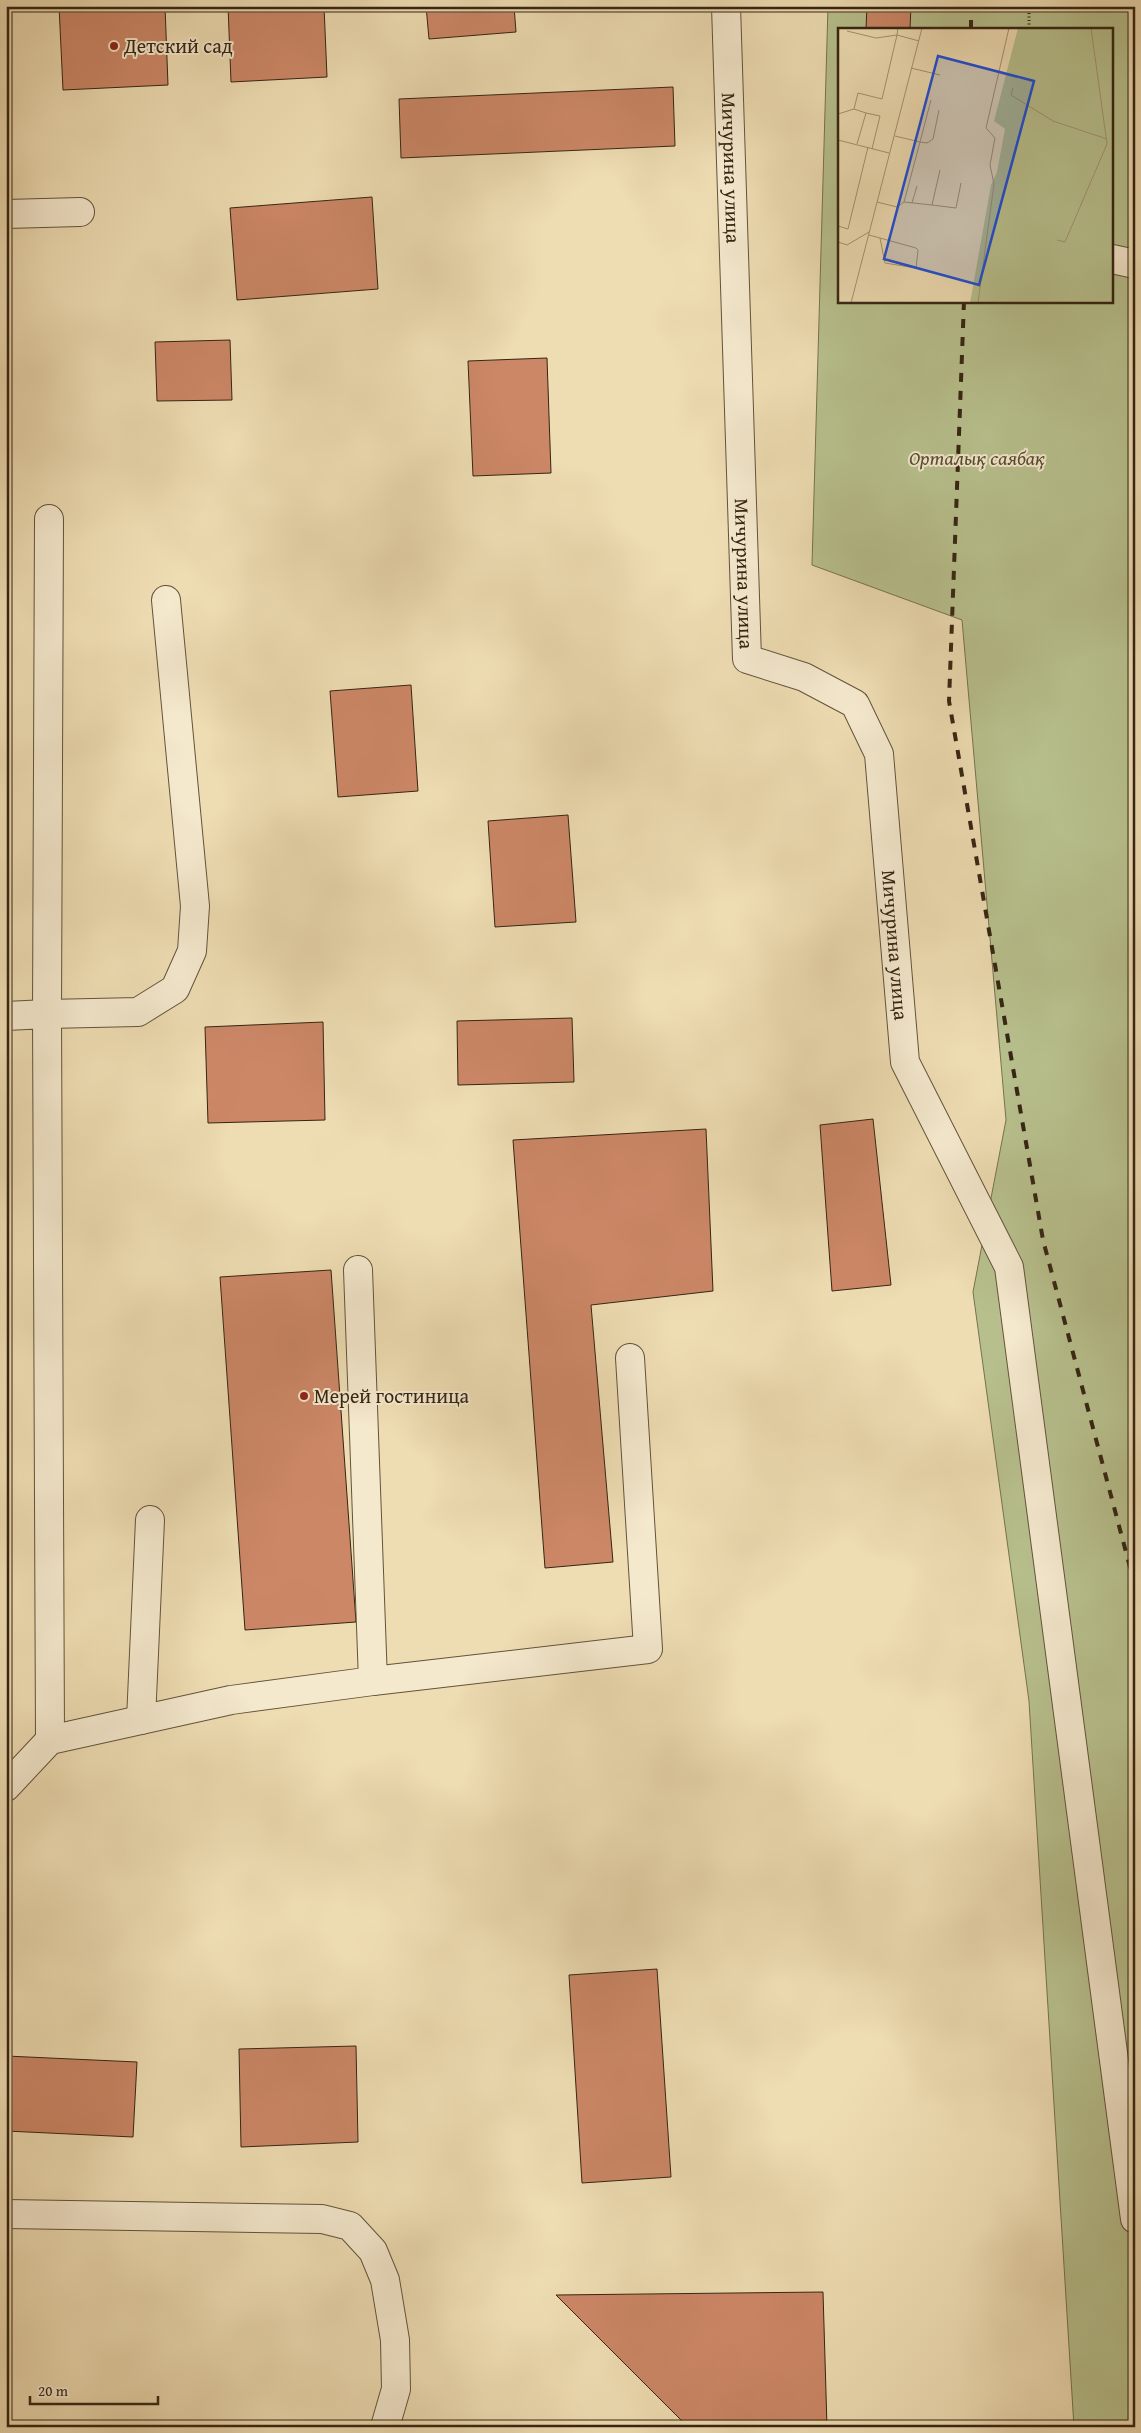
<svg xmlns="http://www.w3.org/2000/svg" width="1141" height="2433" viewBox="0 0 1141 2433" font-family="'Gentium Book Plus',serif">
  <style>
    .green { fill: #b7c08d; stroke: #767250; fill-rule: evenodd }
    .building { fill: #cc8767; stroke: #352513 }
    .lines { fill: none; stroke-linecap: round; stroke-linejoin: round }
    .minor-casing { stroke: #63533b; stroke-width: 30 }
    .path { stroke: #352513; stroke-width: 3; stroke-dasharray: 1 2.5; stroke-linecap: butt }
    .minor { stroke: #f4e8cd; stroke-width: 28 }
    .rail { stroke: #352513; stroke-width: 4; stroke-dasharray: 9 9; stroke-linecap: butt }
    .poi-dot { fill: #8f2418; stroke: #f4e8cd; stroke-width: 2 }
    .labels { text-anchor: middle; stroke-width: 4; stroke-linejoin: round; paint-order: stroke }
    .poi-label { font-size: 20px; fill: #352513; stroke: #f4e8cd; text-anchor: start }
    .street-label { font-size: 20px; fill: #352513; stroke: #f4e8cd }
    .park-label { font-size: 20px; font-style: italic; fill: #564c32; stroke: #f4e8cd }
    .inset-road { fill: none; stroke: #a49372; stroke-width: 1 }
    .view { fill: #1d4ed8; fill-opacity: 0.15; stroke: #1d4ed8; stroke-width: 2.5 }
    .inset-edge { fill: none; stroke: #352513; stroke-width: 2.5 }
  </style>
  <rect width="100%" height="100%" fill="#eedcb2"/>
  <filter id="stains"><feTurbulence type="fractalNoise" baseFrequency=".004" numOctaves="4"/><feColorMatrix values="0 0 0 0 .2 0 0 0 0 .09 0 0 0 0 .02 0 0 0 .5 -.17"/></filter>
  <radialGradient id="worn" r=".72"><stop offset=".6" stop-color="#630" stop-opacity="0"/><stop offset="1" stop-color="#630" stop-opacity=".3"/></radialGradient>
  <path class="green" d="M 828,6 L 1135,6 L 1135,2427 L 1074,2427 L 1029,1701 L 973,1292 L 1006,1120 L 962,620 L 812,565 ZM 840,29 L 1112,29 L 1112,301 L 840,301 Z"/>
  <path class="building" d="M 59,6 L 165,6 L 168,85 L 63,90 Z
    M 228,6 L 324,6 L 327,77 L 231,82 Z
    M 426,6 L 514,6 L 516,32 L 429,39 Z
    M 867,6 L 911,6 L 910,29 L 866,29 Z
    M 673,87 L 675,146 L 401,158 L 399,99 Z
    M 372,197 L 378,289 L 237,300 L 230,208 Z
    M 230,340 L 232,400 L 157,401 L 155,342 Z
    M 547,358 L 551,473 L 473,476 L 468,361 Z
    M 411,685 L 418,791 L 338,797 L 330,691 Z
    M 568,815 L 576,922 L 495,927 L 488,821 Z
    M 572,1018 L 574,1082 L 458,1085 L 457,1021 Z
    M 323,1022 L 325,1120 L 208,1123 L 205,1027 Z
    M 873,1119 L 891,1285 L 832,1291 L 820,1125 Z
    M 706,1129 L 713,1291 L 591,1305 L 613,1562 L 545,1568 L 513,1140 Z
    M 331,1270 L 356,1622 L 245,1630 L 220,1277 Z
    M 657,1969 L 671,2177 L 582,2183 L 569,1975 Z
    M 356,2046 L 358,2142 L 241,2147 L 239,2049 Z
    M 6,2056 L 137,2062 L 133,2137 L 6,2131 Z
    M 823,2292 L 827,2427 L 688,2427 L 556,2295 Z"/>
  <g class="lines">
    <g class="minor-casing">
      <g id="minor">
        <path id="s1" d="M 726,6 L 747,659 L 804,677 L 855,704 L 879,754 L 905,1062 L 1009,1267 L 1135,2219"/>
        <path d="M 6,214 L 80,212"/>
        <path d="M 1112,259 L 1135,264"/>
        <path d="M 49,519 L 47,1014 L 138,1012 L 175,989 L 192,951 L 195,906 L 166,600"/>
        <path d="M 6,1016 L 47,1014 L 50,1740 L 6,1787"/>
        <path d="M 373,1681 L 648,1649 L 630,1358"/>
        <path d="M 141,1720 L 150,1520"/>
        <path d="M 50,1740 L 231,1700 L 373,1681 L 358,1270"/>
        <path d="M 6,2214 L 322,2219 L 350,2226 L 373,2251 L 385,2280 L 395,2340 L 396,2389 L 385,2427"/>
      </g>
    </g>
    <path class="path" d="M 1029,6 L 1029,29"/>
    <use href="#minor" class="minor"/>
    <path class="rail" d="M 971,29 L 971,6
      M 964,301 L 949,701 L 1043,1240 L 1135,1586"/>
  </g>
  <g class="poi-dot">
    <circle cx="114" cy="46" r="5"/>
    <circle cx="304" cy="1396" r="5"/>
  </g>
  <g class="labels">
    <g class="poi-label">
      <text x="124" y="53">Детский сад</text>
      <text x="314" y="1403">Мерей гостиница</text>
    </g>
    <g class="street-label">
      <text dy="7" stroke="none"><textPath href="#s1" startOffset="162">Мичурина улица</textPath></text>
      <text dy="7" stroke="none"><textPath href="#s1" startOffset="568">Мичурина улица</textPath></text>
      <text dy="7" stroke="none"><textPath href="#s1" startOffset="1018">Мичурина улица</textPath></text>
    </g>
    <g class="park-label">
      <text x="977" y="465">Орталық саябақ</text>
    </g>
  </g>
  <g transform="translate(838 28)">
    <rect width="275" height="275" fill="#eedcb2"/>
    <path d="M 180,0 L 275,0 L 275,275 L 132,275 L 153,157 L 159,144 L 167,101 L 156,93 Z" fill="#b7c08d"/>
    <path class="inset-road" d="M 9,3 L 38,10 L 59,7 L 60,0M 73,40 L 102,47M 175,60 L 173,67 L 215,93 L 269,111M 93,72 L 82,114 L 89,115 L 95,111 L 101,82M 28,85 L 42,88 L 34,121M 0,86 L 16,81M 0,112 L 51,125M 19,116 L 28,85 L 16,81 L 20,65 L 44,71 L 59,7 L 81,13M 39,174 L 59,179 L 66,174 L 82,114 L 57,108M 66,174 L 94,177 L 102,142M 74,175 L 79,158M 94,177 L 118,180 L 123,155M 0,198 L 10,201 L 30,119M 31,207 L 42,210 L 78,220 L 80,222 L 78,240 L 47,235 L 42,210M 219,212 L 227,214 L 269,116 L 253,0M 0,214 L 9,217 L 31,204M 13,275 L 84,0M 140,275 L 156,156 L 152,137 L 157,110 L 148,100 L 171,0"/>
    <path class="view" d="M 100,28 L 196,53 L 141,257 L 46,231 Z"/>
    <rect width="275" height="275" class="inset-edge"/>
  </g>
  <rect width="1141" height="2433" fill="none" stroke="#eedcb2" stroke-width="25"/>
  <rect x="8" y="8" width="1126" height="2418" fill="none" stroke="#352513" stroke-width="2.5"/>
  <rect x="12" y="12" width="1116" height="2408" fill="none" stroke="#352513"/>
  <path d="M30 2396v8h128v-8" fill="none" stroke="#352513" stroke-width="2.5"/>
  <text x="38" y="2396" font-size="15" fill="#352513" stroke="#f4e8cd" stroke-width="4" paint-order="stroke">20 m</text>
  <rect width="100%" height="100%" filter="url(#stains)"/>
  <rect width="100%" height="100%" fill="url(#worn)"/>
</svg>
